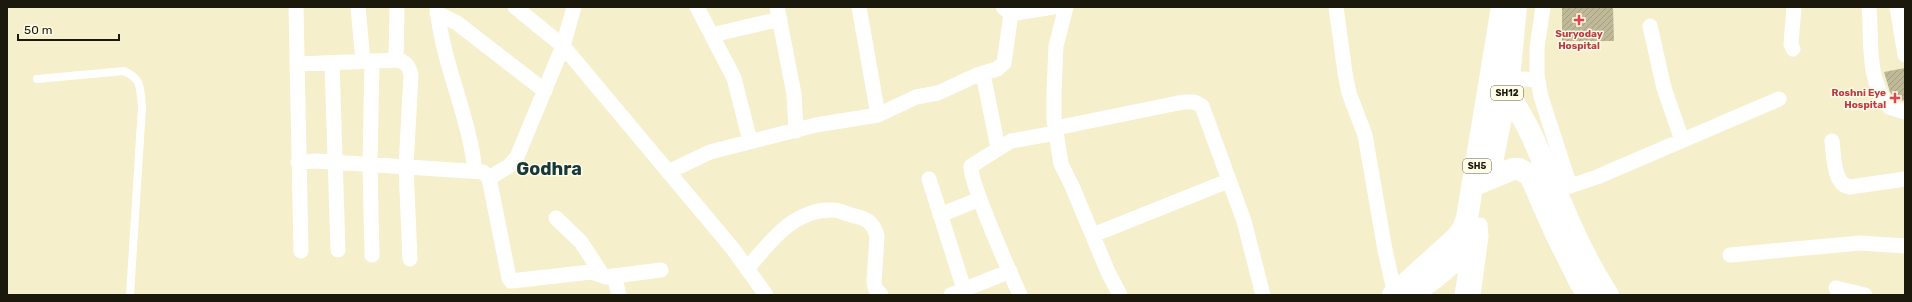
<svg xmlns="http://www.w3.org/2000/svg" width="1912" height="302" viewBox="0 0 1912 302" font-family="Rubik,sans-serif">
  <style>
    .building { fill: url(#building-hatch) }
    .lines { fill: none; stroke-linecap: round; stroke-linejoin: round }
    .lane { stroke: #fff; stroke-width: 8 }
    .street { stroke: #fff; stroke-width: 15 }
    .primary { stroke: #fff; stroke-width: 22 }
    .health-dot { fill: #e0444e; stroke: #fffce7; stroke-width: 1.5 }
    .labels { text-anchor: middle; stroke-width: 3; stroke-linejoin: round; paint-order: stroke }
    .shield { fill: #fffce7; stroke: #5f5d4e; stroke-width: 1 }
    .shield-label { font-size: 9px; font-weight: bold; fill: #1b190c }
    .health-label { font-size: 10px; font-weight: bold; fill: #be3a42; stroke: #fffce7 }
    .town-label { font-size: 18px; font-weight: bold; fill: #17393c; stroke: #fffce7 }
  </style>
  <defs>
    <pattern id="building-hatch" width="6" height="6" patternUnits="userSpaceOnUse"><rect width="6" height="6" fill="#bfb998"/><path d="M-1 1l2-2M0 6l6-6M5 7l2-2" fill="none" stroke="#a49e82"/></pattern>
  </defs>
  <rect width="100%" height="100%" fill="#f5efcc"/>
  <path class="building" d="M 1562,7 L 1613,7 L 1614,41 L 1562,41 Z
    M 1905,68 L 1905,100 L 1900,101 L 1895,99 L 1890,92 L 1884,72 Z"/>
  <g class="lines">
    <path class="lane" d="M 37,79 L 124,71 C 142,79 140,88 142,107 L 130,295"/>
    <path class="street" d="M 296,7 L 301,251
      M 358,7 L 363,61
      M 437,7 C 442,63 469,114 475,171
      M 515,7 L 563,46 L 733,249 L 766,295
      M 697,7 L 734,78 L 750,141
      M 777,7 L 794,94 L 796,131
      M 859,7 L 878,115
      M 1003,7 L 1011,14 L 1053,7
      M 1066,7 L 1056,46 L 1054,92 L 1054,119 L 1061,164 L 1072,186 L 1108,272 L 1120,295
      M 1336,7 L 1345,73 L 1349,93 L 1365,135 L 1385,250 L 1395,295
      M 1543,7 L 1537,48 L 1537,75 L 1541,97 L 1570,186
      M 1869,7 C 1872,40 1866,79 1889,107 L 1905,112
      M 1897,7 L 1905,55
      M 437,13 L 457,23 L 545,91
      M 1650,26 L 1664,88 L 1682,140
      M 712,35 L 780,19
      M 1793,49 L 1791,44 L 1794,7
      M 396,60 L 397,7
      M 372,61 L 370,165 L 372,255
      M 332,63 L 338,250
      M 297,64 L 399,60 C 407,63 409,67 411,75 L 406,167 L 410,259
      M 983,74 L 998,148
      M 1509,78 L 1538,80
      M 1056,128 L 1183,102 L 1195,102 L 1202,106 L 1244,221 L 1263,295
      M 1832,141 C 1834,155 1833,185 1850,187 L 1905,179
      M 298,162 L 317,161 L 483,172 L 489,178 L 509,278 L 511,281 L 591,272 L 606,277 L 661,270
      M 668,172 L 710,152 L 816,125 L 878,115 L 916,97 L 938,93 L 977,75 L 997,69 L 1004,63 L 1011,14
      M 489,178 L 509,166 L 517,157 L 563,46 L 574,7
      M 929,179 L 964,289
      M 1554,189 L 1570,186 L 1597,177 L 1779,99
      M 940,215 L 980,199
      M 556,218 L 581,242 L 603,276
      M 1093,235 L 1228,181
      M 1730,255 L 1860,243 L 1905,246
      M 747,269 C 769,243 794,208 833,210 C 838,210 845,213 851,215 C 865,218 873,221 877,236 L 874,282 L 875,288 L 881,295
      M 614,276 L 619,295
      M 1836,288 L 1865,295
      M 951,295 L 1010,271
      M 1020,295 C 1011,275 969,181 971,166 L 1011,141 L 1056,133
      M 1462,295 L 1468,257
      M 1473,295 L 1481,236 L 1480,225"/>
    <path class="primary" d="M 1502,87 L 1507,91 C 1515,105 1524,119 1531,134 C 1556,188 1575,245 1608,295
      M 1489,177 L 1509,78 L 1516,7
      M 1479,183 L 1513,169 L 1519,169 L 1530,175 L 1556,234 L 1581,284 L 1589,295
      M 1417,291 C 1439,274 1465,258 1474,230
      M 1393,295 L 1456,238 L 1463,229 L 1467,218 L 1502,7"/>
  </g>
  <g class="health-dot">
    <path d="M1577 14h4v4h4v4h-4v4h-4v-4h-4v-4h4z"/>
    <path d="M1893 92h4v4h4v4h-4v4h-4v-4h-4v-4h4z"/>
  </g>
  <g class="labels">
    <g class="shield">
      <rect x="1491" y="86" width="32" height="14" rx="3"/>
      <rect x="1463" y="159" width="28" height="14" rx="3"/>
    </g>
    <g class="shield-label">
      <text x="1507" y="96">SH12</text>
      <text x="1477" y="169">SH5</text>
    </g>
    <g class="health-label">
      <text x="1579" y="37">Suryoday<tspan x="1579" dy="12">Hospital</tspan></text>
      <text x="1886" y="96" text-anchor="end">Roshni Eye<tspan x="1886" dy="12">Hospital</tspan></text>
    </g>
    <g class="town-label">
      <text x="549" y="175">Godhra</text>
    </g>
  </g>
  <rect width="1912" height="302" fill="none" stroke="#1b190c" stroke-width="16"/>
  <path d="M18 34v6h101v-6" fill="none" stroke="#1b190c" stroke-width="2"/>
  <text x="24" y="34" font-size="12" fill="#1b190c" stroke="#fffce7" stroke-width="3" paint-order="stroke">50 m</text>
</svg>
